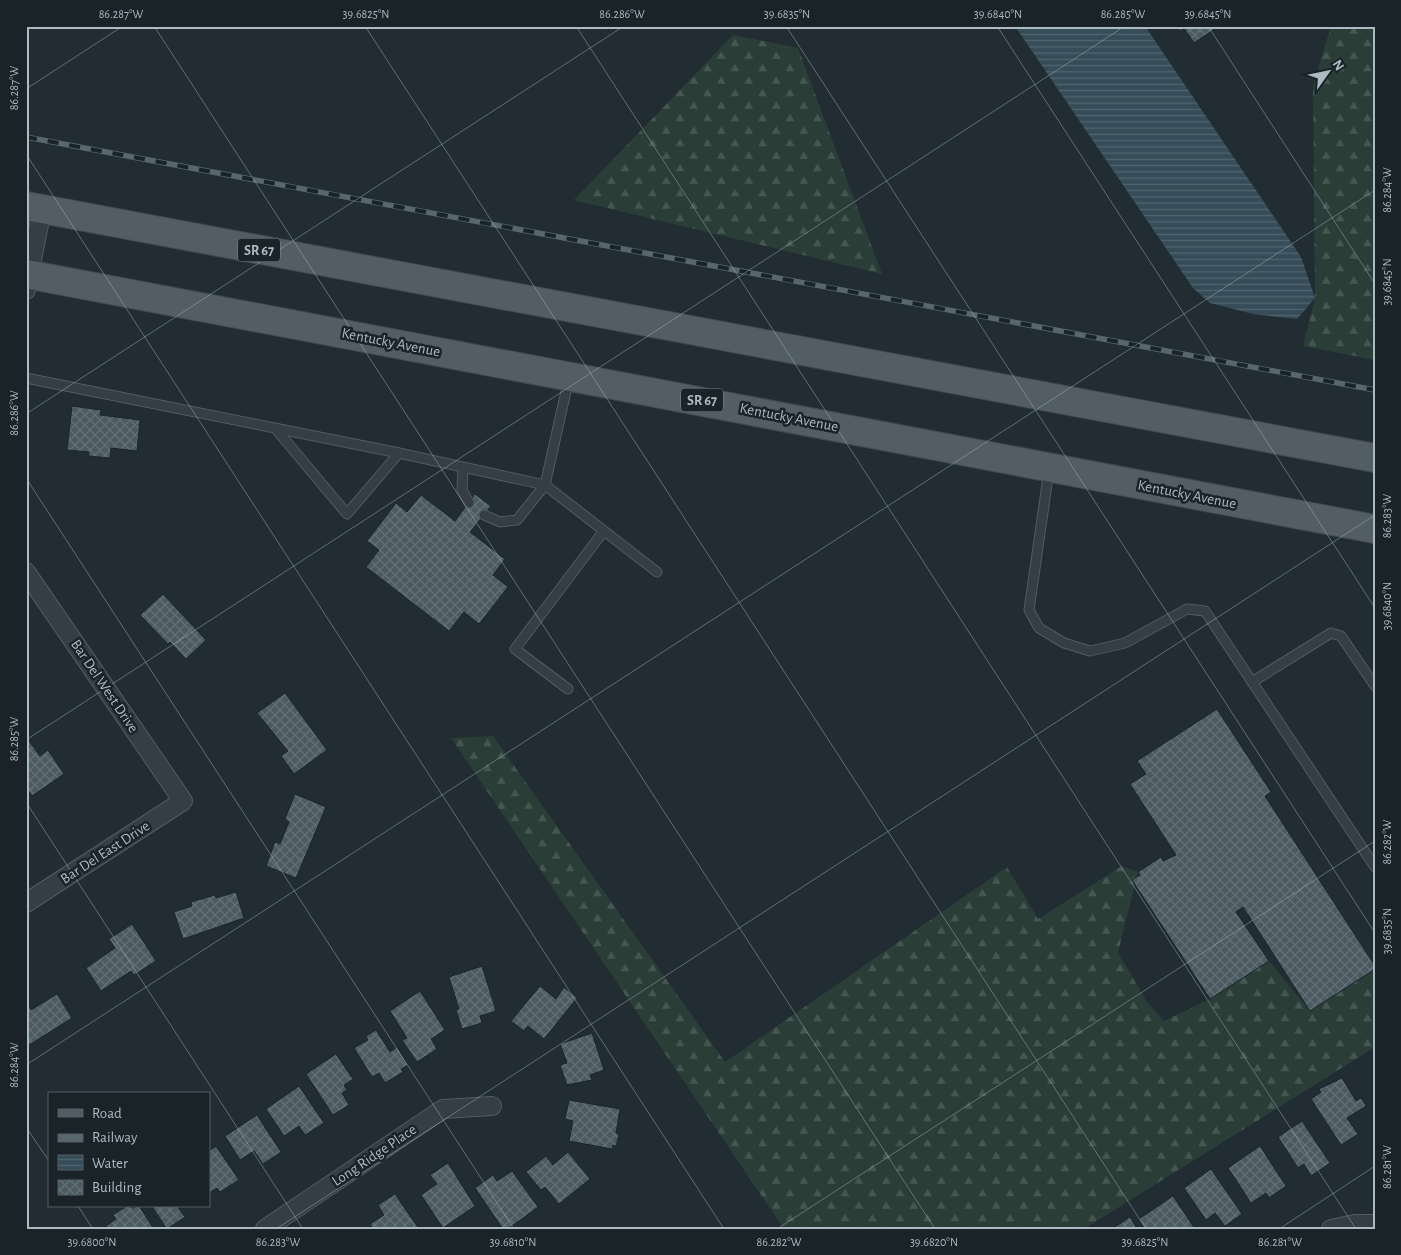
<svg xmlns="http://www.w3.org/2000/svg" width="1401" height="1255" viewBox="0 0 1401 1255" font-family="'Alegreya Sans',sans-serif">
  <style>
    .forest { fill: url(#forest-firs) }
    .water { fill: url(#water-rules) }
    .building { fill: url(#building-cross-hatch); stroke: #1b252a }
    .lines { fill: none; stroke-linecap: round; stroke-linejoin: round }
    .lane-casing { stroke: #515c62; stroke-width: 11 }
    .street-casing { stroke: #515c62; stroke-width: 20 }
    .primary-casing { stroke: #404a51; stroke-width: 30 }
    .lane { stroke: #343e44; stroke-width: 9 }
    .street { stroke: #343e44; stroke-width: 18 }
    .primary { stroke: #525e64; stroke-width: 28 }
    .rail-casing { stroke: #58666d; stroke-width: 5.5 }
    .rail { stroke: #192328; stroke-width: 4; stroke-dasharray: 11; stroke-linecap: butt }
    .ticks { fill: none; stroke: #aebac1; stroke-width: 1; stroke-opacity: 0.45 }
    .labels { text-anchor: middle; stroke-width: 5; stroke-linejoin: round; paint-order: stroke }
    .shield { fill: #192328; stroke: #818d93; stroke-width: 1 }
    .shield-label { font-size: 14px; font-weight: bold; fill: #aebac1 }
    .street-label { font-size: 15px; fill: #aebac1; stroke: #192328 }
    .neatline { fill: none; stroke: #aebac1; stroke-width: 2 }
    .ticks-label { font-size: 12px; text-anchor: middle; fill: #aebac1 }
  </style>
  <defs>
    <pattern id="forest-firs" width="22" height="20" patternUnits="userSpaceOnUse" patternTransform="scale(1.25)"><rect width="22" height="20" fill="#2a3d37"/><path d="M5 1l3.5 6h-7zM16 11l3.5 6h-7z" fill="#465752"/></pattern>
    <pattern id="water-rules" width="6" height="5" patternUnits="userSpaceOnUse" patternTransform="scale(1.25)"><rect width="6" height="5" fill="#364d59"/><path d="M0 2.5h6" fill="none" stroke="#51656f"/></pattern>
    <pattern id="building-cross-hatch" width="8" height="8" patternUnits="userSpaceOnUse" patternTransform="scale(1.25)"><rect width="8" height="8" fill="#4c5a62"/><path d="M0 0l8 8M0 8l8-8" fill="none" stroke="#637077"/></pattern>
  </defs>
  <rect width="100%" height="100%" fill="#212d33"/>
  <path class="forest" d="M 1331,26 L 1375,26 L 1375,360 L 1303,346 L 1315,298 L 1313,85 Z
    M 733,35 L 798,48 L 882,274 L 574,200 Z
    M 493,736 L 725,1062 L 1007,867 L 1038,919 L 1122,866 L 1138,872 L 1118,952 L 1145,999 L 1164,1021 L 1210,999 L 1269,961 L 1310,1011 L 1375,969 L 1375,1047 L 1084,1229 L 784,1229 L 451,738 Z"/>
  <path class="water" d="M 1015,26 L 1145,26 L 1301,257 L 1315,298 L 1297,319 L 1253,314 L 1210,303 L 1193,288 Z"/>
  <path class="building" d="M 1177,26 L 1219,26 L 1194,43 L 1184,28 L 1180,31 Z
    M 72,406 L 101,410 L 100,415 L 140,420 L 137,451 L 111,448 L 110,458 L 88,456 L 89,452 L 67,450 Z
    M 475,494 L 491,506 L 470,532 L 505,559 L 493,575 L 508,587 L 479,624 L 464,612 L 449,631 L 366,567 L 379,550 L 367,541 L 396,503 L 407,512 L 421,495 L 455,521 Z
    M 163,594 L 206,640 L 186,659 L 170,642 L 168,644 L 140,615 Z
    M 285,693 L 327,750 L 294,774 L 281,756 L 288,751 L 257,713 Z
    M 1217,709 L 1271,792 L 1265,796 L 1375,966 L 1375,969 L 1310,1011 L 1243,907 L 1236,912 L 1269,961 L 1210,999 L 1132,880 L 1140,875 L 1138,872 L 1161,857 L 1163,861 L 1176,855 L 1130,784 L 1146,774 L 1137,761 Z
    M 26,737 L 40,756 L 48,750 L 64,774 L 32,796 L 26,787 Z
    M 295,794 L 326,807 L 296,878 L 266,866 L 275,842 L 280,844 L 289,822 L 285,819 Z
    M 236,892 L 244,918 L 183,939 L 174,912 L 192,906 L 191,902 L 215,895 L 216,898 Z
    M 132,924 L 156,961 L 134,975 L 131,971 L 101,991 L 86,968 L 115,948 L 109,939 Z
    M 482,966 L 496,1011 L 480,1016 L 482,1023 L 462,1029 L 456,1010 L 459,1009 L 449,977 Z
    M 540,986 L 556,999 L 564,987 L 577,998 L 544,1039 L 528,1026 L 524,1031 L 511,1021 Z
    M 420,991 L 445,1030 L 431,1039 L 437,1049 L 417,1062 L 402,1040 L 407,1038 L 390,1011 Z
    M 57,994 L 72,1018 L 26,1047 L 26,1003 L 31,1010 Z
    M 376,1030 L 390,1052 L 397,1047 L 408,1065 L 401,1069 L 403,1072 L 385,1083 L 379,1073 L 372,1077 L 354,1048 L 368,1040 L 366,1036 Z
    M 592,1033 L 604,1070 L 590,1075 L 592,1080 L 567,1085 L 560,1065 L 567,1063 L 560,1044 Z
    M 336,1054 L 353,1079 L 344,1085 L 347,1090 L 342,1093 L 349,1105 L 333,1115 L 306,1074 Z
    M 1342,1078 L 1356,1101 L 1361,1098 L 1366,1106 L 1347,1118 L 1358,1134 L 1341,1145 L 1311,1099 L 1321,1092 L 1319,1089 Z
    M 299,1086 L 324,1123 L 305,1135 L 299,1126 L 284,1136 L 266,1109 Z
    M 569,1100 L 620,1109 L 616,1133 L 619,1134 L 616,1146 L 613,1145 L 612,1149 L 569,1141 L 573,1121 L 565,1119 Z
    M 257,1115 L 281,1152 L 263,1164 L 254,1151 L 240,1160 L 225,1136 Z
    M 1302,1121 L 1330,1163 L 1311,1176 L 1304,1164 L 1298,1168 L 1278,1137 Z
    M 216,1146 L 239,1180 L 220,1192 L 217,1188 L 209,1193 L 209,1151 Z
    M 1260,1146 L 1286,1186 L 1269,1198 L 1266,1193 L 1251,1203 L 1228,1168 Z
    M 568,1152 L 590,1179 L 559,1204 L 545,1187 L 541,1190 L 526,1172 L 546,1156 L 553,1165 Z
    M 448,1163 L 475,1206 L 443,1228 L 421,1195 L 437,1184 L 430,1175 Z
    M 1211,1169 L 1242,1214 L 1225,1226 L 1215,1213 L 1206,1220 L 1184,1188 Z
    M 512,1171 L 538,1207 L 508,1229 L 503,1229 L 475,1188 L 493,1175 L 497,1181 Z
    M 395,1194 L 419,1229 L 373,1229 L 370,1224 L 384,1215 L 378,1205 Z
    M 1173,1196 L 1195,1229 L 1145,1229 L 1139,1219 Z
    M 127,1206 L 133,1208 L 139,1206 L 154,1229 L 108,1229 L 106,1226 L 116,1219 L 113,1215 Z
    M 155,1206 L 177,1206 L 185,1217 L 167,1229 L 153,1208 Z
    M 1130,1217 L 1137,1229 L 1112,1229 Z"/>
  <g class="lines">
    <g class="lane-casing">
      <path id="lane" d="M 26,378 L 399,453 L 545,485 L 569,378
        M 275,428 L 347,514 L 399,453
        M 463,467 L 462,490 L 469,503
        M 1049,470 L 1029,610 L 1039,628 L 1064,643 L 1090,651 L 1125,643 L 1187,609 L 1205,611 L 1375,867
        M 484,515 L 500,522 L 517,520 L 545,485 L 657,572
        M 1252,682 L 1331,633 L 1341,636 L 1375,686
        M 568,689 L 515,649 L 603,532"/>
    </g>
    <g class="street-casing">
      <path id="street" d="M 26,290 L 42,209
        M 26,572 L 183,801 L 26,903
        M 265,1229 L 443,1109 L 492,1106
        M 1331,1229 L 1355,1224 L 1375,1224"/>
    </g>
    <g class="primary-casing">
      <path id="primary" d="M 26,206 L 1375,458
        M 26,274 L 1375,529"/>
    </g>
    <use href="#lane" class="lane"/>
    <use href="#street" class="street"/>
    <use href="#primary" class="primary"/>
    <g class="rail-casing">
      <path id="rail" d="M 26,137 L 1375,390"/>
    </g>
    <use href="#rail" class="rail"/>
  </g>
  <path class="ticks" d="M 154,26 L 935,1229M 365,26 L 1146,1229M 576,26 L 1356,1229M 786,26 L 1375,933M 997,26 L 1375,608M 1208,26 L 1375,284M 26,89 L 123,26M 26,154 L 724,1229M 26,414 L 624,26M 26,478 L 514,1229M 26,740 L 1125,26M 26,802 L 303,1229M 26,1065 L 1375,190M 26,1127 L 49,1161M 78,1206 L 93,1229M 276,1229 L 1375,515M 777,1229 L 1375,841M 1279,1229 L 1375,1166"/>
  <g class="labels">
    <g class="shield">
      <rect x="238" y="238.5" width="42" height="23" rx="4"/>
      <rect x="681" y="388.5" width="42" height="23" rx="4"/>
    </g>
    <g class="shield-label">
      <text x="259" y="255">SR 67</text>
      <text x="702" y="405">SR 67</text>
    </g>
    <g class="street-label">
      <text transform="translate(391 342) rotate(11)" y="5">Kentucky Avenue</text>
      <text transform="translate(789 417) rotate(11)" y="5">Kentucky Avenue</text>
      <text transform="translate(1187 494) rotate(11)" y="5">Kentucky Avenue</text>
      <text transform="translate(105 686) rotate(56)" y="5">Bar Del West Drive</text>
      <text transform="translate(105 852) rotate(-33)" y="5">Bar Del East Drive</text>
      <text transform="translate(374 1155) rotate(-34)" y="5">Long Ridge Place</text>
    </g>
  </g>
  <rect width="1401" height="1255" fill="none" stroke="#192328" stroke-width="55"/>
  <rect x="48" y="1092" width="162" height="115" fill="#192328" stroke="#555f65"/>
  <rect x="58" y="1109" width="25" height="8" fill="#525e64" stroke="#555f65"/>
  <text x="92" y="1118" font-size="15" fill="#aebac1">Road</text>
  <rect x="58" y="1134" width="25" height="8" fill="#58666d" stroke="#555f65"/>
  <text x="92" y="1142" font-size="15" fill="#aebac1">Railway</text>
  <rect x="58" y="1155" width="25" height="15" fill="url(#water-rules)" stroke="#555f65"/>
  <text x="92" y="1168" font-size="15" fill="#aebac1">Water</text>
  <rect x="58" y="1180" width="25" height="15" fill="url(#building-cross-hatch)" stroke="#555f65"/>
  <text x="92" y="1192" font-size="15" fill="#aebac1">Building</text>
  <g transform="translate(1328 72) rotate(57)" stroke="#192328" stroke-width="4" paint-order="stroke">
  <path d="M0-4L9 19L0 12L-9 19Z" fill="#aebac1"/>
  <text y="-8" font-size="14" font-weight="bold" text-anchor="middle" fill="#aebac1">N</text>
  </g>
  <rect x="28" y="28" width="1346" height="1200" class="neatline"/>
  <g class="ticks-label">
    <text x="121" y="18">86.287°W</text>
    <text x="366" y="18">39.6825°N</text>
    <text x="622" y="18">86.286°W</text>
    <text x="787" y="18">39.6835°N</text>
    <text x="998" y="18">39.6840°N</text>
    <text x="1123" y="18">86.285°W</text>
    <text x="1208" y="18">39.6845°N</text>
    <text transform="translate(14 88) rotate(-90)" y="4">86.287°W</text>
    <text transform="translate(1387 190) rotate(-90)" y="4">86.284°W</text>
    <text transform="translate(1387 282) rotate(-90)" y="4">39.6845°N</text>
    <text transform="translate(14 413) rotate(-90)" y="4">86.286°W</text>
    <text transform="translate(1387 516) rotate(-90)" y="4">86.283°W</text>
    <text transform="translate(1387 606) rotate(-90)" y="4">39.6840°N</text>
    <text transform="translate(14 739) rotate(-90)" y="4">86.285°W</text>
    <text transform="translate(1387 842) rotate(-90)" y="4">86.282°W</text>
    <text transform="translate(1387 931) rotate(-90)" y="4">39.6835°N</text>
    <text transform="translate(14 1065) rotate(-90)" y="4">86.284°W</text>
    <text transform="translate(1387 1167) rotate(-90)" y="4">86.281°W</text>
    <text x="92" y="1246">39.6800°N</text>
    <text x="278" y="1246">86.283°W</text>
    <text x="513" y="1246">39.6810°N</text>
    <text x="779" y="1246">86.282°W</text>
    <text x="934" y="1246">39.6820°N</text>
    <text x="1145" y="1246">39.6825°N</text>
    <text x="1280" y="1246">86.281°W</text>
  </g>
</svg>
